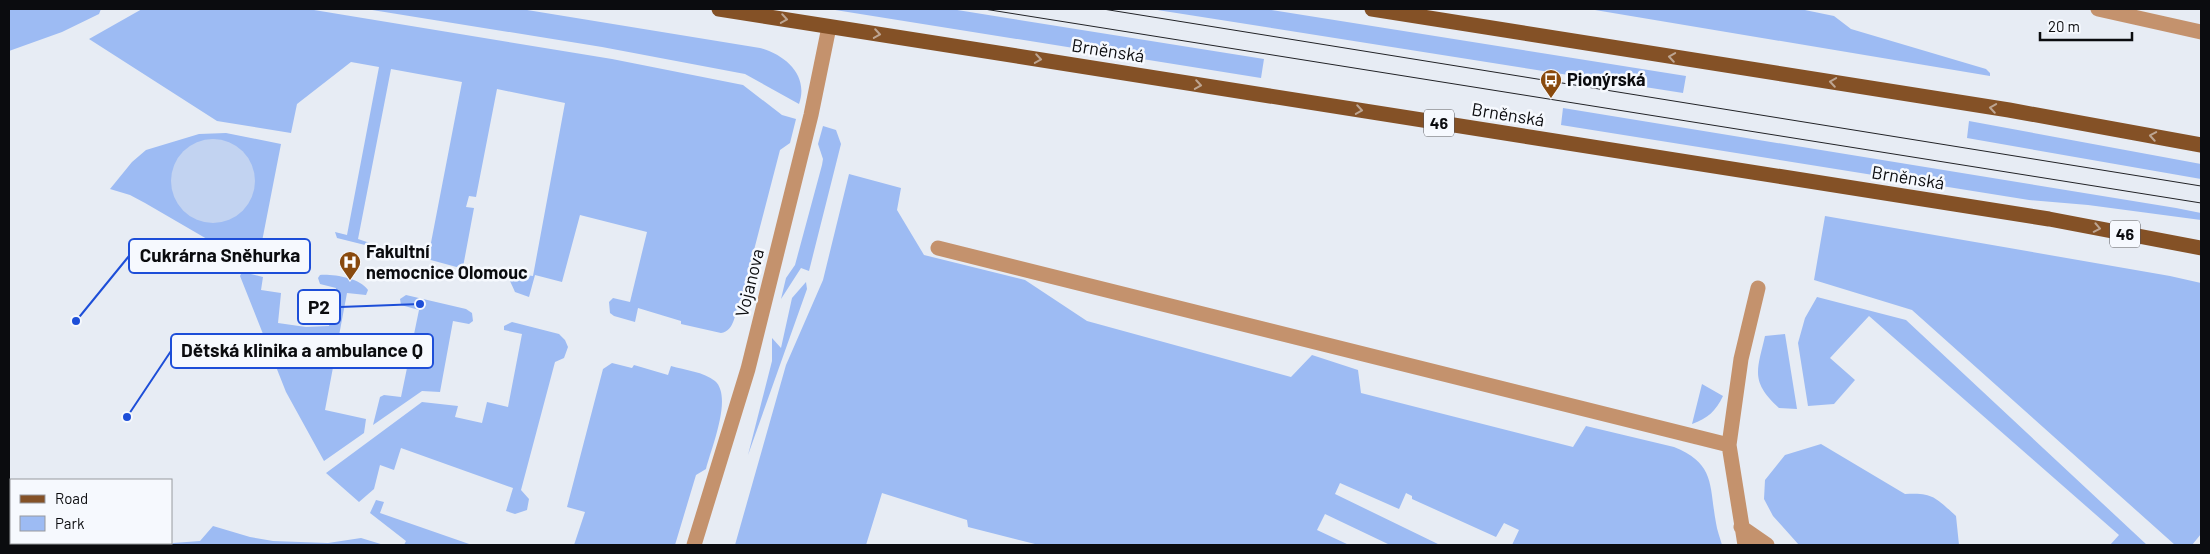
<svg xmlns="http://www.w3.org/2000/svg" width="2210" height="554" viewBox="0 0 2210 554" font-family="Barlow,sans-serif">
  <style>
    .green { fill: #9dbbf3 }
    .water { fill: #c2d3f1 }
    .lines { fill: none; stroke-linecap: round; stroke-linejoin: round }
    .minor { stroke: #c4926d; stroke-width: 15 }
    .primary { stroke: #845126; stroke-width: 15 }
    .tram { stroke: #222327; stroke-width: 1 }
    .oneway { stroke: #bda592 }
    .labels { text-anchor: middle; stroke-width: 5; stroke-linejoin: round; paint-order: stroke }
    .shield { fill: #f6f9fe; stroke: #525357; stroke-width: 1 }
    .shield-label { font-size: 16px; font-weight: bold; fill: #0b0c0f }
    .street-label { font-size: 18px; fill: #0b0c0f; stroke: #f6f9fe }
    .poi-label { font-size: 18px; font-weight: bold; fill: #0b0c0f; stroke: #f6f9fe; text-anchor: start }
    .leader { fill: none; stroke: #1d4ed8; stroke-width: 2 }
    .callout-dot { fill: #1d4ed8; stroke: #f6f9fe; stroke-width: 2 }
    .callout { fill: #f6f9fe; stroke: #1d4ed8; stroke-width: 2 }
    .callout-label { font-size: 19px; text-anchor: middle; font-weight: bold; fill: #0b0c0f }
  </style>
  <rect width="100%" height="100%" fill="#e7ecf4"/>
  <path class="green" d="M 9,9 L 101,9 L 99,14 L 62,32 L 9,51 Z
    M 142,9 L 308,9 L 612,59 L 743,85 L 782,115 L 796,119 L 790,143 L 780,150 L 747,277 L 752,285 L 749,303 L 739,301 C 735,312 735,331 721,333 L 681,324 L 681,321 L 638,308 L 635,322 L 614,316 L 610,313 L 609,302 L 613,298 L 630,302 L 647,232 L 580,215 L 562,282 L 535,275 L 529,297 L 515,292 L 510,281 L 511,273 L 533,276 L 565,103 L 497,89 L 476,197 L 469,196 L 466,207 L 474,208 L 463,267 L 476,270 L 475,272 L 416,256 L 414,250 L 429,253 L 462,82 L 391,69 L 358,239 L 370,243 L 365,245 L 337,238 L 335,232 L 347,235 L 379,67 L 351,62 L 297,104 L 291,133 L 217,121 L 89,39 Z
    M 366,9 L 521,9 L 760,48 C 786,55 809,76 799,104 L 745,74 L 602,47 Z
    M 829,9 L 951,9 L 1264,59 L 1261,78 Z
    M 1151,9 L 1265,9 L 1686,76 L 1683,93 Z
    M 1589,9 L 1800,9 L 1834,16 L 1851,29 L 1986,69 L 1990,73 L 1990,76 Z
    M 1563,108 L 2176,208 L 2201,213 L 2201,220 L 2088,205 L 2029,200 L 1561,125 Z
    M 1969,121 L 2201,164 L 2201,179 L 1967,138 Z
    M 823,126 L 836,130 L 841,144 L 809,271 L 801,268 L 781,299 L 786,278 L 795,265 L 822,165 L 823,159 L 818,144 Z
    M 226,133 L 281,144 L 258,262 L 238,257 L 145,203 L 130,195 L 110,189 L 132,162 L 146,150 L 199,134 Z
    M 849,174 L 901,188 L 897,210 L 924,255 L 1025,280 L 1087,321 L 1291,377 L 1312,355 L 1358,370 L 1361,393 L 1573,447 L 1586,426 L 1674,447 C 1716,464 1709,486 1716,523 C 1717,530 1720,538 1722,545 L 1512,545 L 1519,530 L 1504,523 L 1496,537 L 1412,499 L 1412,496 L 1406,493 L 1399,509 L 1340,483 L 1335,494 L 1440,545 L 1390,545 L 1325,514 L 1317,530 L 1349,545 L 1039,545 L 968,527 L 967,520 L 882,493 L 866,545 L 735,545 L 786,365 L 823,280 Z
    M 1825,216 L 2170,276 L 2201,283 L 2201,534 L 2192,545 L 2175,545 L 1912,310 L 1814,280 Z
    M 242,272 L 263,277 L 261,290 L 281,293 L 278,323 L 306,327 L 329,326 L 336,288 L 320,284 L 318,278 L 320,275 C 333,274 360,278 368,290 L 366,295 L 347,293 L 325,410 L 366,419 L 364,433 L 324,461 L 286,392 L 240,276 Z
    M 806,282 L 807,289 L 748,455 L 772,361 L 772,338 L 781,348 L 792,298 Z
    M 406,295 L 466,309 L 472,313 L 473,321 L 469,324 L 453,321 L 440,392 L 422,391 L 373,425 L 380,397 L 384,395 L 401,397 L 419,310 L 401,305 L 400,299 Z
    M 1817,297 L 1906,320 L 2147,545 L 2110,545 L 2119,535 L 1869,316 L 1830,358 L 1855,380 L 1834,404 L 1808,406 L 1798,343 L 1805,318 Z
    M 512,322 L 559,334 L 565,340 L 568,347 L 564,358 L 555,362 L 521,490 L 529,499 L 527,510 L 515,514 L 506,511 L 513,488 L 401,448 L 394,470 L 380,465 L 374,489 L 359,502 L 326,473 L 422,402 L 458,406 L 455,417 L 482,423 L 487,402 L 508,407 L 522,334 L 504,330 L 504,326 Z
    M 1785,334 L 1797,409 L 1779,408 C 1750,381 1757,371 1765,336 Z
    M 612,363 L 632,368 L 634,365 L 668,375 L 671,366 C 685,370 704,372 715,381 C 733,397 711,448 706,469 L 696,475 L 675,545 L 574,545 L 585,512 L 567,507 L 603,369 Z
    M 1702,384 L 1723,396 C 1716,411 1708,418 1692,424 Z
    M 1821,444 L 1905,494 C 1933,492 1936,498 1956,516 L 1959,545 L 1799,545 L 1773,516 L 1764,499 L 1765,480 L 1785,455 Z
    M 376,500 L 384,502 L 380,513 L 472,545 L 404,545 L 406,541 L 370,513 Z
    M 213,526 L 250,537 L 273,541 L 328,543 L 361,538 L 384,545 L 171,545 L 173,543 L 200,541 Z"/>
  <path class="water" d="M171 181a42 42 0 1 1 84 0a42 42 0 1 1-84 0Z"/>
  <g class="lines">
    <path class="minor" d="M 2098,9 L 2201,32
      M 938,248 L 1729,445
      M 1741,527 L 1767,545
      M 694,545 L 748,369 L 811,115 L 829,27
      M 1745,545 L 1729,445 L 1741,359 L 1758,288"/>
    <path class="primary" d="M 719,9 L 2049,219 L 2201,248
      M 1372,9 L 2009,110 L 2201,145"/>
    <path class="tram" d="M 984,9 L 2201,203
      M 1103,9 L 2201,186"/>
  </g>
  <defs><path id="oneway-chevron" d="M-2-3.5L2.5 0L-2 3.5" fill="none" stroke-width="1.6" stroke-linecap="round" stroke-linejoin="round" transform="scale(1.25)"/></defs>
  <g class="oneway">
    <use href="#oneway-chevron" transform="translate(784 19) rotate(9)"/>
    <use href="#oneway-chevron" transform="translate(877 34) rotate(9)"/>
    <use href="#oneway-chevron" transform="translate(1672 57) rotate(-171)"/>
    <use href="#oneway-chevron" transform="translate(1038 59) rotate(9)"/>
    <use href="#oneway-chevron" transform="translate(1833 82) rotate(-171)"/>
    <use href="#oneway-chevron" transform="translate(1198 85) rotate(9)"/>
    <use href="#oneway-chevron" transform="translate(1993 108) rotate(-171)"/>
    <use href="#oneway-chevron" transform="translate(1359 110) rotate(9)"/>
    <use href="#oneway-chevron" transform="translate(2153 136) rotate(-170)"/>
    <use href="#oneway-chevron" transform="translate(2097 228) rotate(11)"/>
  </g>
  <defs>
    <g id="bus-pin" transform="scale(1.125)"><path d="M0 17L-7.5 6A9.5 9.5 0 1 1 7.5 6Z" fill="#894a0e" stroke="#f6f9fe"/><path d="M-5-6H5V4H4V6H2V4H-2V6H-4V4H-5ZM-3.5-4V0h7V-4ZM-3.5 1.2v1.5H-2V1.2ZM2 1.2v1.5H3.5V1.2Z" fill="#fff"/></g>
    <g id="hospital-pin" transform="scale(1.125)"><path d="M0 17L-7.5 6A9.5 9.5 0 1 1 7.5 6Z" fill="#894a0e" stroke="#f6f9fe"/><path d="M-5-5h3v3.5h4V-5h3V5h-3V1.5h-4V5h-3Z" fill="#fff"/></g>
  </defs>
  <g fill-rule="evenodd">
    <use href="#bus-pin" x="1551" y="80"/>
    <use href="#hospital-pin" x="350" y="262"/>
  </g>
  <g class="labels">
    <g class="shield">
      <rect x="1424" y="109.5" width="30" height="27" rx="4"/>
      <rect x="2110" y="220.5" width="30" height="27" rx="4"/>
    </g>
    <g class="shield-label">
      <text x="1439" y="129">46</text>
      <text x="2125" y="240">46</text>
    </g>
    <g class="street-label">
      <text transform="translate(1108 51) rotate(9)" y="6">Brněnská</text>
      <text transform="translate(1508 115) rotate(9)" y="6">Brněnská</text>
      <text transform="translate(1908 178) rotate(9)" y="6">Brněnská</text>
      <text transform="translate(750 283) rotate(-76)" y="6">Vojanova</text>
    </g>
    <g class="poi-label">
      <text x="1567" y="86">Pionýrská</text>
      <text x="366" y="258">Fakultní<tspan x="366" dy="21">nemocnice Olomouc</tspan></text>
    </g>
  </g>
  <path class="leader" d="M76 321L129 256M420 304L340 307M127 417L171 351"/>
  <g class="callout-dot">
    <circle cx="76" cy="321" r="5"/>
    <circle cx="420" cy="304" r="5"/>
    <circle cx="127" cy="417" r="5"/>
  </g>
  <g class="callout">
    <rect x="129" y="239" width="181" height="34" rx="5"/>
    <rect x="298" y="290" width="42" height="34" rx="5"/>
    <rect x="171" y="334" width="262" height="34" rx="5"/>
  </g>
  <g class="callout-label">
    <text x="220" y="262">Cukrárna Sněhurka</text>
    <text x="319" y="314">P2</text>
    <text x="302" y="357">Dětská klinika a ambulance Q</text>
  </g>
  <rect width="2210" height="554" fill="none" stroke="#0b0c0f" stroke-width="20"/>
  <rect x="10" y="479" width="162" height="65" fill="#f6f9fe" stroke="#989a9e"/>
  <rect x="20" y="495" width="25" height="8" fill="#845126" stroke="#989a9e"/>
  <text x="55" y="504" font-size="15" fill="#0b0c0f">Road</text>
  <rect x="20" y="516" width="25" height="15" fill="#9dbbf3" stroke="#989a9e"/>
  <text x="55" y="529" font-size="15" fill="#0b0c0f">Park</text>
  <path d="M2040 32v8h92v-8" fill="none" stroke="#0b0c0f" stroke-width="2.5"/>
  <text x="2048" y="32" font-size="15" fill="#0b0c0f" stroke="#f6f9fe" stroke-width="4" paint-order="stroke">20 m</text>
</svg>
